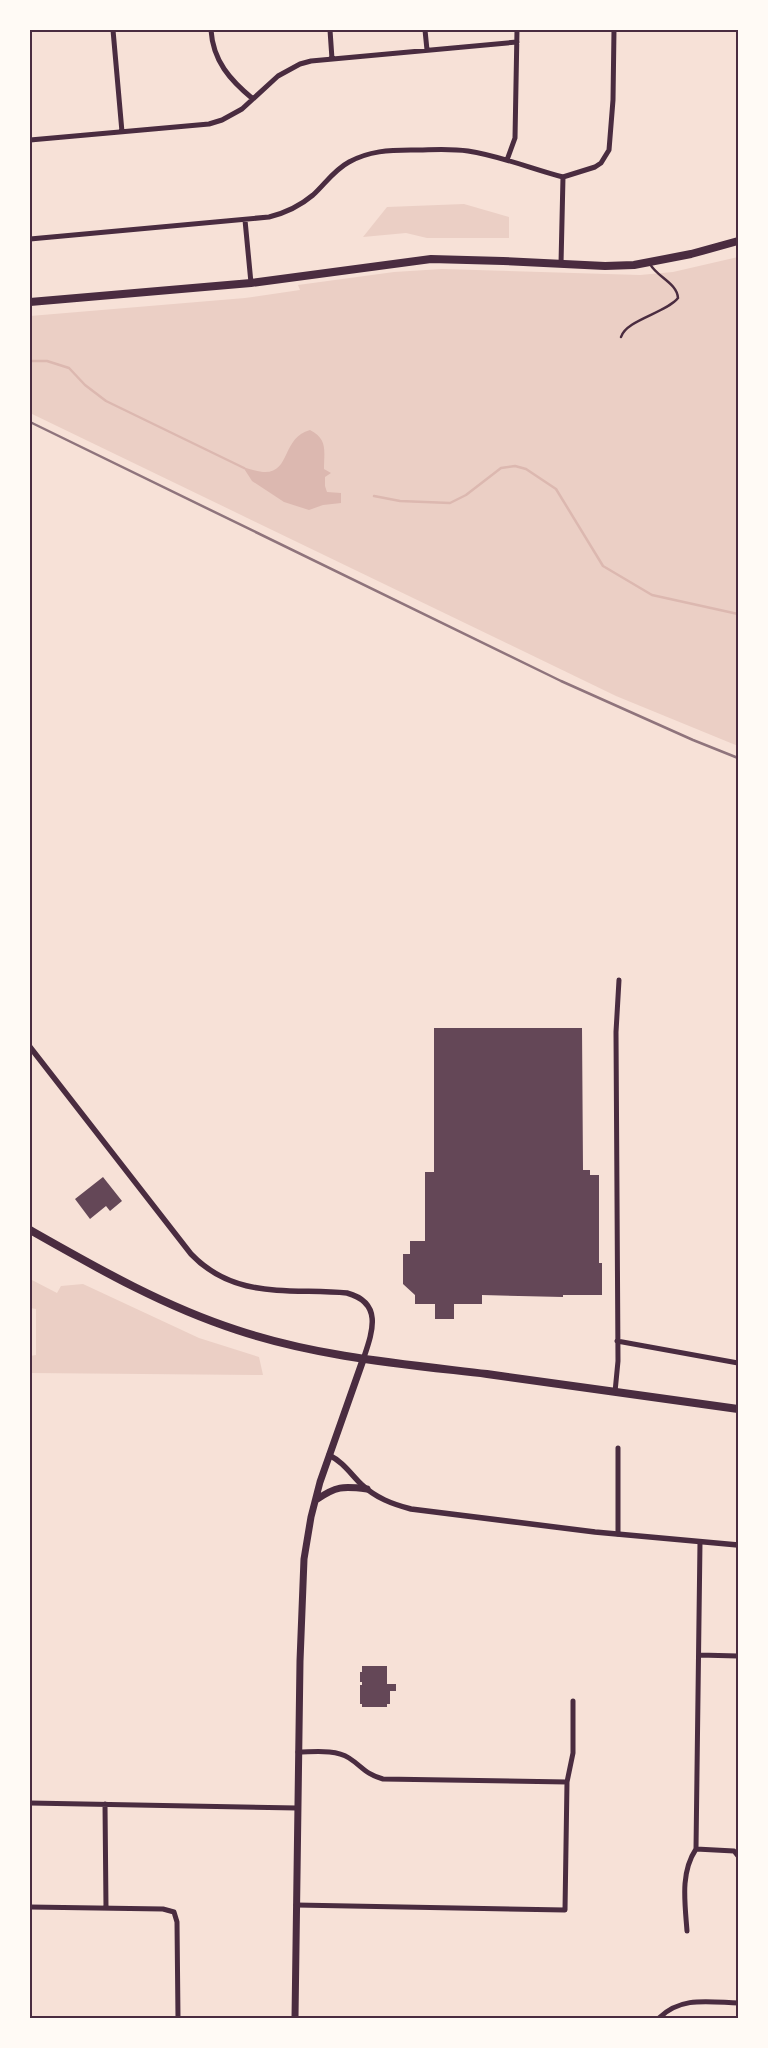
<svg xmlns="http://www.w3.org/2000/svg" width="768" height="2048" viewBox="0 0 768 2048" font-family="Mulish,sans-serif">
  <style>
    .green { fill: #ebcfc5 }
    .water { fill: #dcb8b0 }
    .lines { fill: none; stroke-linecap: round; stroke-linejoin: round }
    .stream { stroke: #dcb8b0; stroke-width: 2.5 }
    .building { fill: #644757 }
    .service { stroke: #4a2c40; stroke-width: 2.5 }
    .minor { stroke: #4a2c40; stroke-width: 5 }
    .tertiary { stroke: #4a2c40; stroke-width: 5.5 }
    .secondary { stroke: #4a2c40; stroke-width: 7 }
    .primary { stroke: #4a2c40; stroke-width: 8 }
    .trunk { stroke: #4a2c40; stroke-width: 8 }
    .rail { stroke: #8f747c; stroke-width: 2.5 }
    .neatline { fill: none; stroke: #4a2c40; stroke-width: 2 }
  </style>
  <rect width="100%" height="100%" fill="#f7e1d7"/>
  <path class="green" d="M 464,204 L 509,217 L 509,238 L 427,238 L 406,233 L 363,237 L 387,207 Z
    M 738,257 L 738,746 L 616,696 L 30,413 L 30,316 L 245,298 L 300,290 L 298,285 L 394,272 L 442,269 L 640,275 L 673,272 Z
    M 30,1279 L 57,1293 L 61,1286 L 83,1284 L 199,1338 L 259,1357 L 263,1375 L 30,1373 L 30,1356 L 36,1355 L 36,1309 L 30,1308 Z"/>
  <path class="water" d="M 310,430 C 328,439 324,451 324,469 L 331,473 L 325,477 L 325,486 L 327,492 L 341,493 L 341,503 L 323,505 L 309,510 L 284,502 L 252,481 L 243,467 C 249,469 256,471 263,472 C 291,474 281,438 310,430 Z"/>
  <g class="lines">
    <path class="stream" d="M 30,361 L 47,361 L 69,368 L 85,385 L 106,401 L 244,468
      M 374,496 L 400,501 L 450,503 L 466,495 L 501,468 L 515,466 L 526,469 L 556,489 L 603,566 L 652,595 L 738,614"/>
  </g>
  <path class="building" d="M 434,1028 L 582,1028 L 583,1170 L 590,1170 L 590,1175 L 599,1175 L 599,1263 L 602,1263 L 602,1295 L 563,1295 L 563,1297 L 482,1295 L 482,1304 L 454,1304 L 454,1319 L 435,1319 L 435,1304 L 415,1304 L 415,1295 L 403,1284 L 403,1254 L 410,1254 L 410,1241 L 425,1241 L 425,1172 L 434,1172 Z
    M 103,1177 L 122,1201 L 110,1211 L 106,1206 L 90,1219 L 75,1199 Z
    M 362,1666 L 387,1666 L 387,1684 L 396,1684 L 396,1691 L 390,1691 L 390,1704 L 387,1704 L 387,1707 L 362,1707 L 362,1704 L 360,1704 L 360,1685 L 362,1685 L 362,1682 L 360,1682 L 360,1672 L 362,1672 Z"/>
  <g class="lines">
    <path class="service" d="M 621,337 C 626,320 666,313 678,298 C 677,283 657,277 650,264"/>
    <path class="minor" d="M 113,30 L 122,132
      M 211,30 C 213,61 230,80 253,99
      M 330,30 L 332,59
      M 425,30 L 427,50
      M 30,140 L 209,124 L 222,120 L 242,109 L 278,76 L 300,64 L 311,61 L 517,42
      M 507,160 L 515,138 L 517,30
      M 563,177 L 595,167 L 601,163 L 609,150 L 613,100 L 614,30
      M 245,220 L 251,283
      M 30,239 L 269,217 C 285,213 300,206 313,195 C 325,184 334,170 349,162 C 369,151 389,150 411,150 C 431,150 449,148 468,151 C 501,156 532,169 563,177
      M 561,264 L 563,177
      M 617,1341 L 738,1363
      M 615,1392 L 618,1361 L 616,1032 L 619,980
      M 618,1448 L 618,1534
      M 699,1655 L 738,1656
      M 298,1752 C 314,1752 335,1749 349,1758 C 363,1767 365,1774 383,1779 L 567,1782
      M 30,1803 L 297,1808
      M 105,1804 L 106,1908
      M 696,1849 L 734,1851 L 738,1856
      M 296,1905 L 565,1910 L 567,1782 L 573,1753 L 573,1701
      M 30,1907 L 163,1909 L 174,1912 L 177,1922 L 178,2018
      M 687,1931 C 685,1903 680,1873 696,1849 L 700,1542
      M 659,2018 C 681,1996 709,2002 738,2003"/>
    <path class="tertiary" d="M 30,1047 L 191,1254 C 235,1300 289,1288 347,1293 C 384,1303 372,1333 363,1360
      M 329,1455 C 343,1462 350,1473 361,1484 C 376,1498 392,1504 411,1509 L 595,1532 L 738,1545"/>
    <path class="secondary" d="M 316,1500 C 336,1486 343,1486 367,1489
      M 295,2018 L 300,1661 L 304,1559 L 311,1517 L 320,1482 L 363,1360"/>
    <path class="primary" d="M 30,302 L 251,283 L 431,259 L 503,261 L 605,266 L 634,265 L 691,254 L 738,241"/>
    <path class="trunk" d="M 30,1230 C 97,1268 163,1306 237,1330 C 318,1357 403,1364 487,1374 C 571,1385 654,1398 738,1409"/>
    <path class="rail" d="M 30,422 L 561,681 L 693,740 L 738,758"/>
  </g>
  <rect width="768" height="2048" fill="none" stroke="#fffaf5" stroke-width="62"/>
  <rect x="31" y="31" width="706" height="1986" class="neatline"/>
</svg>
